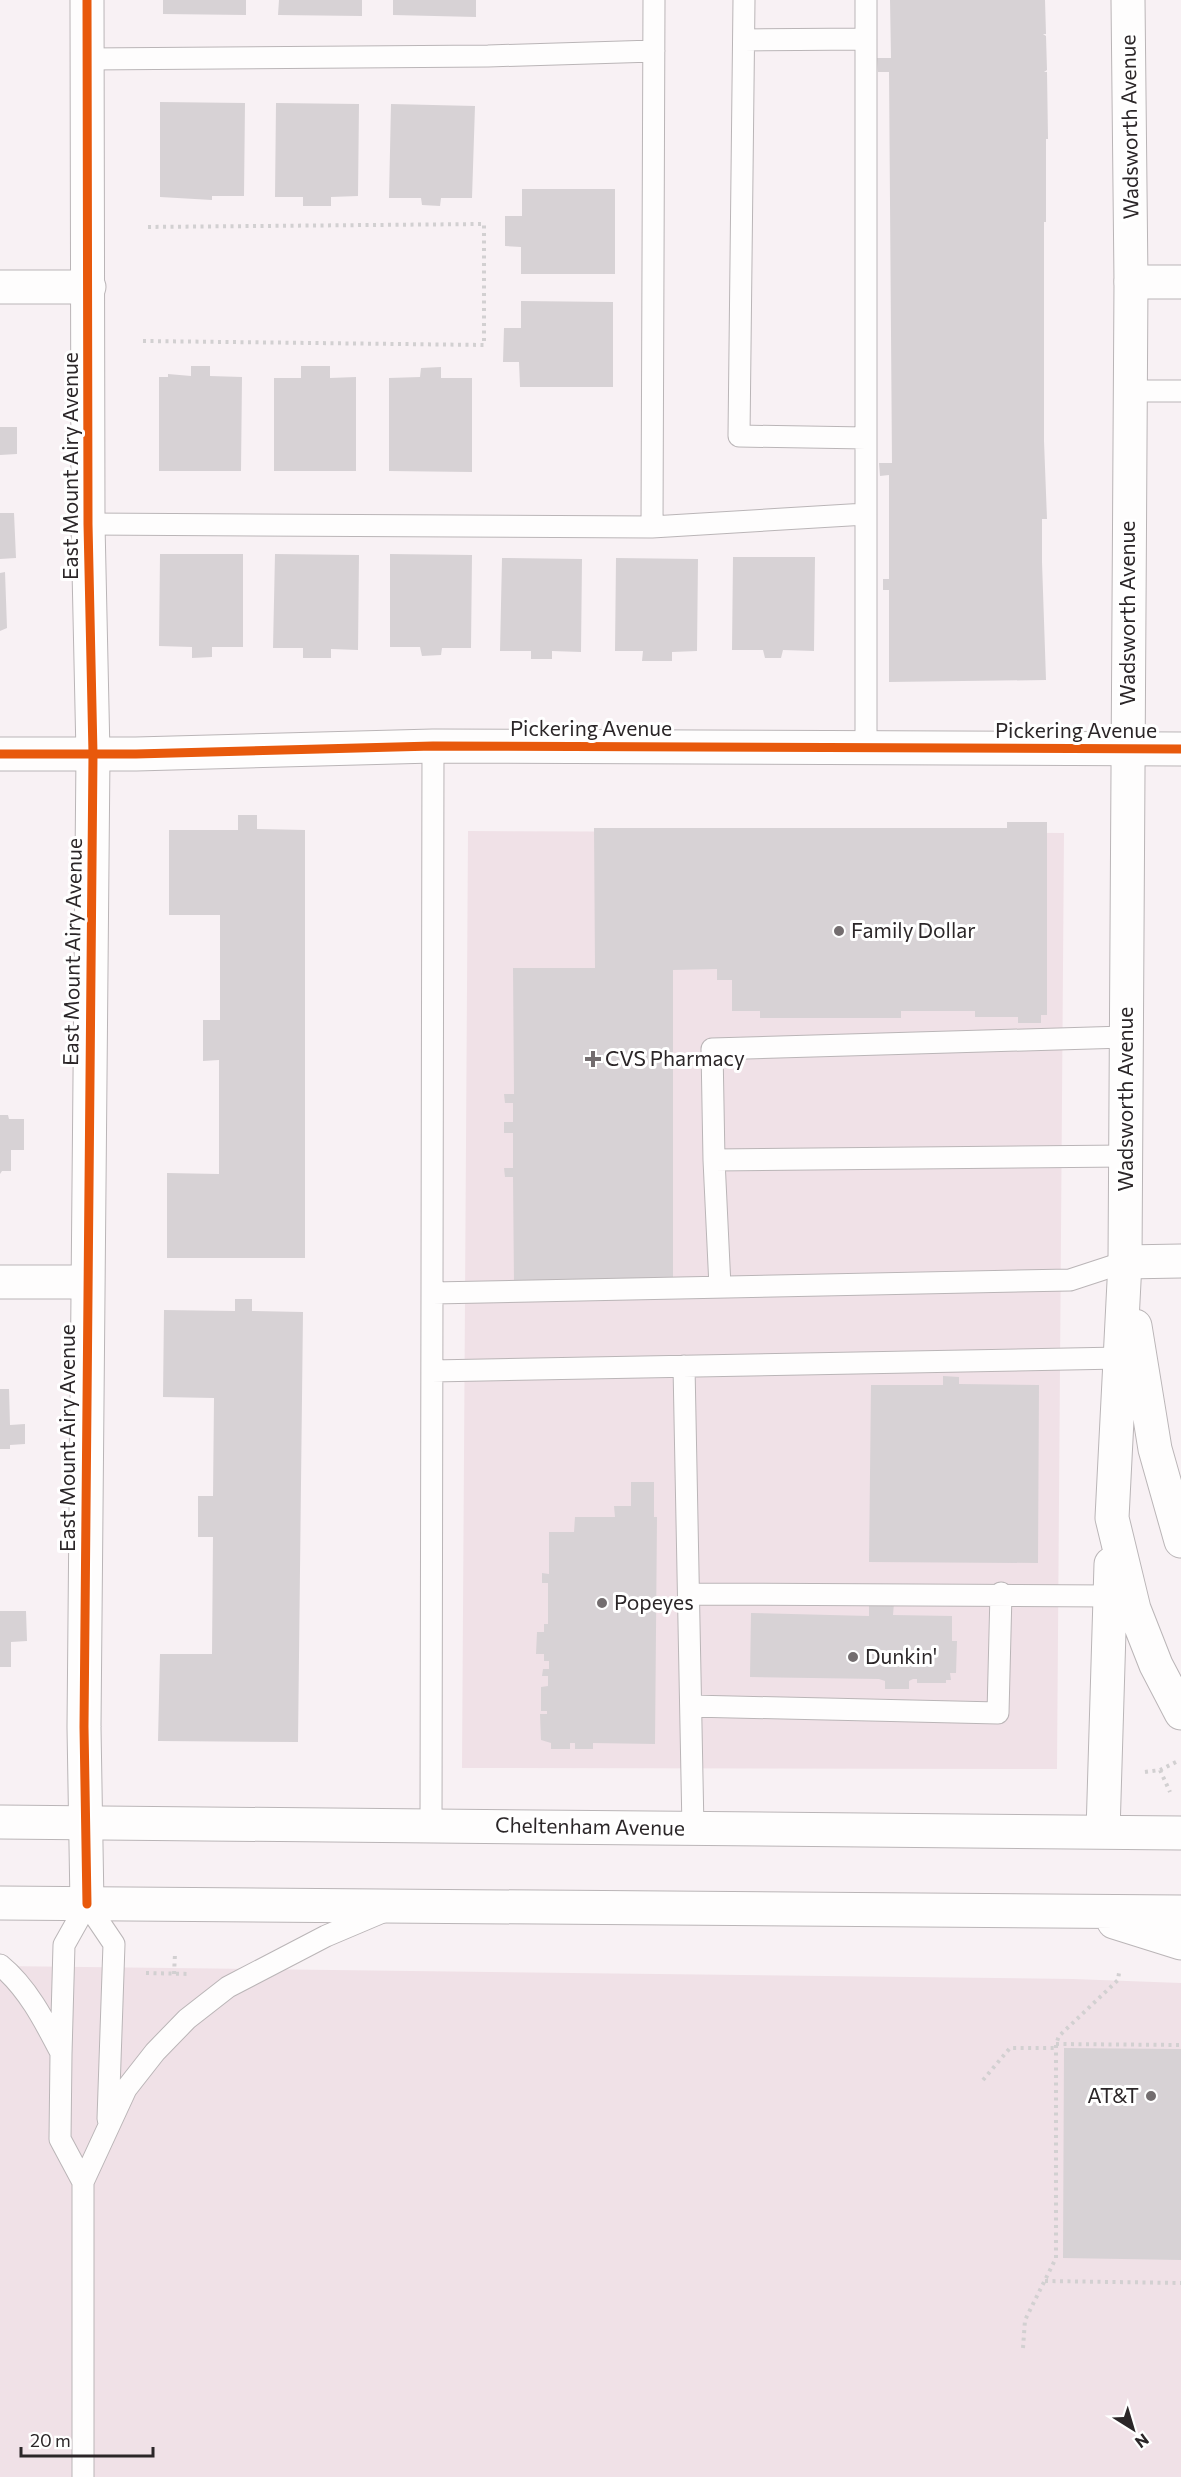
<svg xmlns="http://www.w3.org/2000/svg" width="1181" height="2477" viewBox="0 0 1181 2477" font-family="Commissioner,sans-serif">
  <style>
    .built { fill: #f0e1e7 }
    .building { fill: #d7d2d5 }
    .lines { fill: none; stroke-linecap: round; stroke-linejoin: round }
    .lane-casing { stroke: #bab5b7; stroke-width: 23 }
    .street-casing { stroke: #bab5b7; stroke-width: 35 }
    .secondary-casing { stroke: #bab5b7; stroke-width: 35 }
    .path { stroke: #d2d0d1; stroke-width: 4; stroke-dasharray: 3 4.5; stroke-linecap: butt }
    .lane { stroke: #fefdfd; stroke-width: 21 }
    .street { stroke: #fefdfd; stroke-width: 33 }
    .secondary { stroke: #fefdfd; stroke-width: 33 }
    .cycleway-casing { stroke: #fff; stroke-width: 13 }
    .cycleway { stroke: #e8590c; stroke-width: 9 }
    .poi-dot { fill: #736d6f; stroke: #fff; stroke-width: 2 }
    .labels { text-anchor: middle; stroke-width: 6; stroke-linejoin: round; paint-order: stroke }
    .street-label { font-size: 21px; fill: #2b2628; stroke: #fff }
    .poi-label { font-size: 21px; fill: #2b2628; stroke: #fff; text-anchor: start }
  </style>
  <rect width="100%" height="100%" fill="#f8f1f4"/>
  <path class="built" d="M 468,831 L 1064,833 L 1057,1769 L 462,1768 Z
    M 0,1966 L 1073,1979 L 1181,1983 L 1181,2477 L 0,2477 Z"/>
  <path class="building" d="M 163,0 L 246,0 L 246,15 L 163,14 Z
    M 279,0 L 362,0 L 362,16 L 278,15 Z
    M 393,0 L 476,0 L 476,17 L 393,15 Z
    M 890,0 L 1045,0 L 1046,34 L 1043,34 L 1046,36 L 1047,70 L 1044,72 L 1047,72 L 1048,139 L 1046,139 L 1046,222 L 1044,222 L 1044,441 L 1047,519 L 1042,519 L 1042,562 L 1046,680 L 889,682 L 889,590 L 883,590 L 883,579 L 889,579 L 889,475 L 880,476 L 879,463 L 892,463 L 889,72 L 878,72 L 877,58 L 891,58 Z
    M 160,102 L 245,103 L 244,196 L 212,196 L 212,200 L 160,197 Z
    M 276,103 L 359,104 L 358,196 L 331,197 L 331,206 L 303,206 L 303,197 L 275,197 Z
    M 391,104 L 475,106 L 472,198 L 441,198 L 440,206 L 422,205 L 421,198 L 389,198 Z
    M 522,189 L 615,189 L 615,274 L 521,274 L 521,247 L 505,246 L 505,216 L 522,216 Z
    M 521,301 L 613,302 L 613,387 L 520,387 L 519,362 L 503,362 L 504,328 L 521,328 Z
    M 191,366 L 210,366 L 210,376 L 242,377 L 241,471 L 159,471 L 159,377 L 168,377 L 168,374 L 191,376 Z
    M 301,366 L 330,366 L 330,378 L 356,377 L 356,471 L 274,471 L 274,378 L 301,378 Z
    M 441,367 L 441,378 L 472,378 L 472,472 L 389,471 L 389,378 L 420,377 L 421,368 Z
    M 0,427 L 17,427 L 17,454 L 0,455 Z
    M 0,513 L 14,513 L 16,558 L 0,559 Z
    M 160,554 L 243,554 L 243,647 L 212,647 L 212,657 L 192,658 L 192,647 L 159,646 Z
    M 275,554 L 359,555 L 358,650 L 331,649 L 331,658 L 303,658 L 303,648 L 273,648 Z
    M 390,554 L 472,555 L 471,648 L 442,648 L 441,655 L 422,656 L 420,647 L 390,647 Z
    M 733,557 L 815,557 L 814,651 L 783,650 L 781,658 L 765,658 L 763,650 L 732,650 Z
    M 502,558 L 582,559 L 581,652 L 552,651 L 552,659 L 531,659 L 531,651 L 500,651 Z
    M 616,558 L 698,559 L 697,651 L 672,652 L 672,661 L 642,661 L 643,651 L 615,651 Z
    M 5,572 L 7,628 L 0,631 L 0,573 Z
    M 238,815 L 257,815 L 257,829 L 305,830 L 305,1258 L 167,1258 L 167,1173 L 219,1174 L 219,1060 L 203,1061 L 203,1020 L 220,1020 L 220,915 L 169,915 L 169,830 L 238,830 Z
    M 1007,822 L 1047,822 L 1047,1015 L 1041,1015 L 1041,1023 L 1018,1023 L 1018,1017 L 975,1017 L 975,1011 L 901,1011 L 901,1018 L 760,1018 L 760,1011 L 732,1011 L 732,980 L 717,980 L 717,969 L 673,970 L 673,1283 L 514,1284 L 513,1177 L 505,1177 L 504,1168 L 513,1168 L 513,1133 L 504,1133 L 504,1122 L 513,1122 L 513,1103 L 505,1103 L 504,1094 L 514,1094 L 513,968 L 595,968 L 594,828 L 1007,828 Z
    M 0,1115 L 8,1115 L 9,1119 L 24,1119 L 24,1150 L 11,1150 L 11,1171 L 2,1171 L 0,1174 Z
    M 235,1299 L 252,1299 L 252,1311 L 303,1312 L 298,1742 L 158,1741 L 160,1654 L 212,1654 L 213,1537 L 198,1537 L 198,1496 L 213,1496 L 214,1398 L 163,1397 L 164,1310 L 235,1311 Z
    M 943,1376 L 959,1377 L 959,1384 L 1039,1385 L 1038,1563 L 869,1562 L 871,1385 L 943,1385 Z
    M 0,1389 L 9,1389 L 10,1425 L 25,1424 L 25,1444 L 10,1445 L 10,1449 L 0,1449 Z
    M 631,1482 L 654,1482 L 654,1517 L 657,1517 L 655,1744 L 593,1743 L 593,1749 L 575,1749 L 575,1743 L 570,1743 L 570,1749 L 551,1749 L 551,1743 L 541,1740 L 540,1714 L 547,1714 L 547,1711 L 541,1711 L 541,1687 L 548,1686 L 548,1676 L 542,1676 L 543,1669 L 549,1669 L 549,1661 L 544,1661 L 544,1654 L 536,1654 L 537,1632 L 544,1632 L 544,1624 L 548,1624 L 548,1583 L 542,1583 L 542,1573 L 549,1574 L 549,1532 L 574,1532 L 575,1517 L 615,1517 L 614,1506 L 631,1506 Z
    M 869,1602 L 894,1603 L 893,1615 L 952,1616 L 952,1641 L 957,1641 L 956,1673 L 950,1673 L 951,1680 L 946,1680 L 946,1683 L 917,1683 L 917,1679 L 913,1679 L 909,1681 L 909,1689 L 885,1689 L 885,1681 L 879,1679 L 750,1677 L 751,1613 L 869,1616 Z
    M 0,1611 L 26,1611 L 27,1641 L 11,1642 L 11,1667 L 0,1667 Z
    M 1064,2048 L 1181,2049 L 1181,2260 L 1063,2258 Z"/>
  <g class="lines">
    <g class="lane-casing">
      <path id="lane" d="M 744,0 L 739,436 L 866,438
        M 744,40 L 866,39
        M 88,59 L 488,56 L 654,51
        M 1130,391 L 1181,391
        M 88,524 L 652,527 L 654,0
        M 652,527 L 866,514
        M 866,749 L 866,0
        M 714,1160 L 712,1049 L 1125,1037
        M 720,1287 L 714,1160 L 1126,1156
        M 433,1293 L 1070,1280 L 1125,1262
        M 684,1366 L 693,1829
        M 432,1371 L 1120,1358
        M 689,1594 L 1110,1596
        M 691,1706 L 998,1713 L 1001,1593
        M 431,1826 L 433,746
        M 0,1965 C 27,1987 44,2020 60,2051
        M 83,2182 L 60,2139 L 61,2054 L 64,1945 L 87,1904 L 114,1944 L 108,2119
        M 83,2477 L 83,2182 L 126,2089 L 155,2052 L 187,2019 L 228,1987 L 326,1936 L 385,1911"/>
    </g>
    <g class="street-casing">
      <path id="street" d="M 1131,282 L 1181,282
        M 0,287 L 89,287
        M 0,754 L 136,754 L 433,746 L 1181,749
        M 1125,1262 L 1181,1261
        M 0,1282 L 87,1282
        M 87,1904 L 84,1727 L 93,754 L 88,524 L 87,0"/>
    </g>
    <g class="secondary-casing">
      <path id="secondary" d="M 1128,0 L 1131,282 L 1125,1262 L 1112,1518 L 1134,1609 L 1156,1665 L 1181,1713
        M 1135,1326 L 1155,1449 L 1181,1541
        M 0,1822 L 1181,1833
        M 1103,1832 L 1111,1564
        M 0,1903 L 1181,1912
        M 1114,1922 L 1181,1943"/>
    </g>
    <path class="path" d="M 143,341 L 484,345 L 484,224 L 144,227
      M 1160,1770 L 1170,1792
      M 1145,1772 L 1160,1770 L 1178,1761
      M 146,1973 L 190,1974
      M 174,1974 L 175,1954
      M 1056,2044 L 1181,2045
      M 983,2080 L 1010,2048 L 1055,2048
      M 1045,2281 L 1181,2283
      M 1023,2348 L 1025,2320 L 1056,2258 L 1056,2044 L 1059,2036 L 1118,1980 L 1119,1973"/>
    <use href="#lane" class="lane"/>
    <use href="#street" class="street"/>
    <use href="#secondary" class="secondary"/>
    <g class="cycleway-casing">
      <path id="cycleway" d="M 0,754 L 136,754 L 433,746 L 1181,749
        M 87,1904 L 84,1727 L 93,754 L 88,524 L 87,0"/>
    </g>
    <use href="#cycleway" class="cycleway"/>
  </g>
  <g class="poi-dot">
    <circle cx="839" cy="931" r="6"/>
    <path d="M590 1050h6v6h6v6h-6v6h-6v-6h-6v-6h6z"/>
    <circle cx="602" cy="1603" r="6"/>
    <circle cx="853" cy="1657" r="6"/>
    <circle cx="1151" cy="2096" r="6"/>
  </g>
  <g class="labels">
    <g class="street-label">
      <text transform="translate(1130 127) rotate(-91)" y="7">Wadsworth Avenue</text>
      <text transform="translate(71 466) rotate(-90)" y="7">East Mount Airy Avenue</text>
      <text transform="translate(1128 613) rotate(-90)" y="7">Wadsworth Avenue</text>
      <text x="591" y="736">Pickering Avenue</text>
      <text x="1076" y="738">Pickering Avenue</text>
      <text transform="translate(73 952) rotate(-89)" y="7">East Mount Airy Avenue</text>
      <text transform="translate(1126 1099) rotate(-90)" y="7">Wadsworth Avenue</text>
      <text transform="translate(68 1438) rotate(-90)" y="7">East Mount Airy Avenue</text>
      <text transform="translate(590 1827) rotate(1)" y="7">Cheltenham Avenue</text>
    </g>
    <g class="poi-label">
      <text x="851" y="938">Family Dollar</text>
      <text x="605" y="1066">CVS Pharmacy</text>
      <text x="614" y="1610">Popeyes</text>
      <text x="865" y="1664">Dunkin'</text>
      <text x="1139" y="2103" text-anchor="end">AT&amp;T</text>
    </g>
  </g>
  <g transform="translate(1133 2429) rotate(143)" stroke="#ffffff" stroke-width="4.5" paint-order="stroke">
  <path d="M0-4.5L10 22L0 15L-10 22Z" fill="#2b2628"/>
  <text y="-9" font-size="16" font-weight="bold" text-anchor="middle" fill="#2b2628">N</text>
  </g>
  <path d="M21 2447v9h132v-9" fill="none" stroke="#2b2628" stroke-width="3"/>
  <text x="30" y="2447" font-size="18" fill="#2b2628" stroke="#ffffff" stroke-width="4.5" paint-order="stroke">20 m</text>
</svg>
